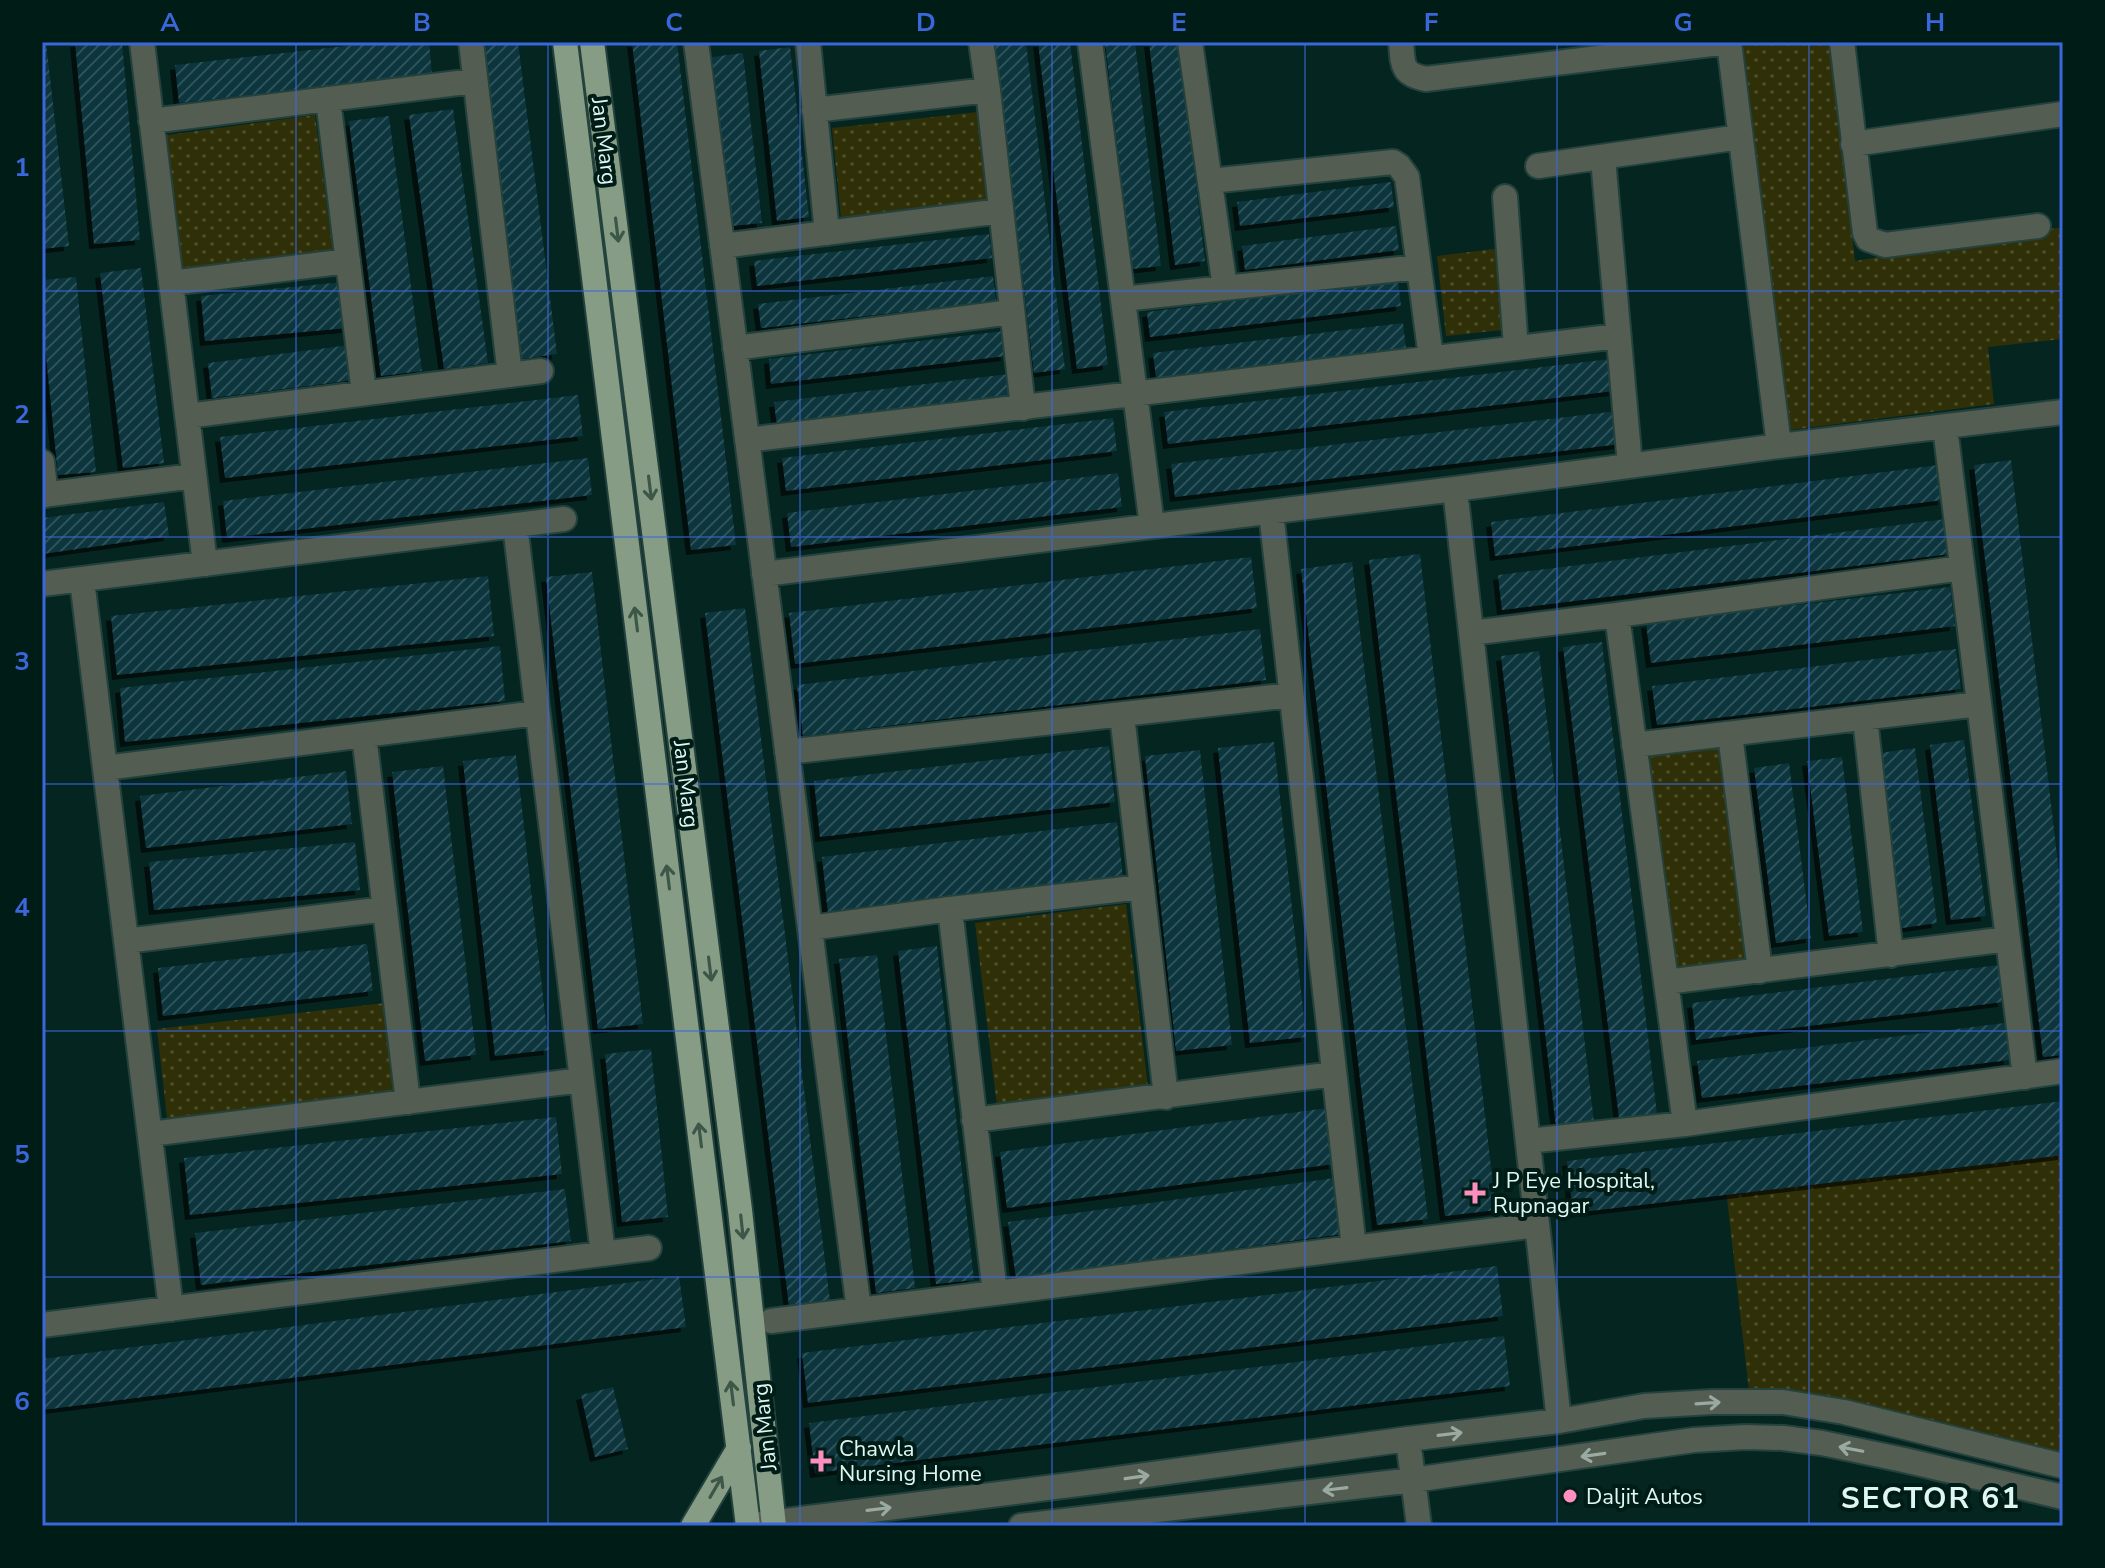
<svg xmlns="http://www.w3.org/2000/svg" width="2105" height="1568" viewBox="0 0 2105 1568" font-family="'Nunito Sans',sans-serif">
  <style>
    .grass { fill: url(#grass-dots) }
    .building { fill: url(#building-hatch); filter: url(#shadow) }
    .lines { fill: none; stroke-linecap: round; stroke-linejoin: round }
    .minor-casing { stroke: #24423d; stroke-width: 28 }
    .major-casing { stroke: #24423d; stroke-width: 28 }
    .minor { stroke: #535d52; stroke-width: 24 }
    .major { stroke: #869c85; stroke-width: 24 }
    .oneway { stroke: #3c5648 }
    .oneway2 { stroke: #9aaaa2 }
    .grid { fill: none; stroke: #3a67dc; stroke-width: 2; stroke-opacity: 0.55 }
    .poi-dot { fill: #fd8ec0; stroke: #001c16; stroke-width: 3 }
    .labels { text-anchor: middle; stroke-width: 8; stroke-linejoin: round; paint-order: stroke }
    .street-label { font-size: 22px; fill: #e0f6f1; stroke: #001c16 }
    .poi-label { font-size: 22px; fill: #e0f6f1; stroke: #001c16; text-anchor: start }
    .district-label { font-size: 30px; font-weight: bold; letter-spacing: 2px; fill: #e0f6f1; stroke: #001c16 }
    .neatline { fill: none; stroke: #3a67dc; stroke-width: 3 }
    .grid-label { font-size: 26px; text-anchor: middle; font-weight: bold; fill: #3a67dc }
  </style>
  <defs>
    <pattern id="grass-dots" width="8" height="8" patternUnits="userSpaceOnUse" patternTransform="scale(2)"><rect width="8" height="8" fill="#303008"/><path d="M2 2h.1M6 6h.1" fill="none" stroke="#4e4f2c" stroke-width="1.8" stroke-linecap="round"/></pattern>
    <pattern id="building-hatch" width="6" height="6" patternUnits="userSpaceOnUse" patternTransform="scale(2)"><rect width="6" height="6" fill="#0b343c"/><path d="M-1 1l2-2M0 6l6-6M5 7l2-2" fill="none" stroke="#2e5259"/></pattern>
    <filter id="shadow"><feDropShadow dx="-5" dy="5" stdDeviation="0" flood-color="#0009"/></filter>
  </defs>
  <rect width="100%" height="100%" fill="#052520"/>
  <path class="grass" d="M 1743,42 L 1830,42 L 1855,261 L 2063,227 L 2063,339 L 1988,347 L 1994,404 L 1790,430 Z
    M 978,112 L 987,203 L 841,219 L 832,128 Z
    M 315,115 L 333,252 L 177,273 L 160,136 Z
    M 1502,248 L 1511,329 L 1446,336 L 1437,256 Z
    M 1720,748 L 1745,961 L 1670,970 L 1645,757 Z
    M 1126,904 L 1148,1087 L 997,1106 L 975,923 Z
    M 385,1003 L 395,1093 L 167,1118 L 157,1029 Z
    M 2063,1141 L 2063,1466 L 1750,1400 L 1726,1189 Z"/>
  <path class="building" d="M 42,42 L 46,42 L 69,246 L 42,249 Z
    M 75,42 L 122,42 L 140,240 L 94,244 Z
    M 381,42 L 429,42 L 432,74 L 179,103 L 175,65 Z
    M 483,42 L 518,42 L 557,354 L 522,359 Z
    M 632,42 L 677,42 L 736,545 L 691,550 Z
    M 995,42 L 1026,42 L 1065,369 L 1034,373 Z
    M 1038,42 L 1070,42 L 1108,365 L 1077,369 Z
    M 1105,42 L 1135,42 L 1161,266 L 1132,269 Z
    M 1149,42 L 1179,42 L 1205,261 L 1175,265 Z
    M 790,47 L 809,217 L 777,221 L 759,51 Z
    M 743,53 L 762,223 L 731,226 L 712,57 Z
    M 453,109 L 488,363 L 444,369 L 409,115 Z
    M 389,116 L 422,371 L 381,376 L 349,121 Z
    M 1391,182 L 1394,207 L 1240,226 L 1237,202 Z
    M 1396,226 L 1399,250 L 1245,270 L 1242,246 Z
    M 989,234 L 992,258 L 757,286 L 754,261 Z
    M 141,268 L 164,463 L 123,468 L 100,273 Z
    M 993,276 L 996,301 L 761,328 L 758,304 Z
    M 76,277 L 96,472 L 58,475 L 42,315 L 42,280 Z
    M 1398,281 L 1401,306 L 1150,337 L 1147,312 Z
    M 343,282 L 347,328 L 205,341 L 201,296 Z
    M 1403,323 L 1406,348 L 1156,378 L 1153,353 Z
    M 1004,331 L 1006,356 L 771,384 L 769,359 Z
    M 350,345 L 354,380 L 212,398 L 208,363 Z
    M 1610,359 L 1614,391 L 1168,444 L 1164,412 Z
    M 1009,374 L 1012,399 L 777,426 L 774,402 Z
    M 578,395 L 583,436 L 225,478 L 220,437 Z
    M 1617,411 L 1621,444 L 1175,497 L 1171,464 Z
    M 1113,418 L 1117,451 L 786,491 L 782,458 Z
    M 588,458 L 592,495 L 227,538 L 223,501 Z
    M 2011,460 L 2063,907 L 2063,1055 L 2043,1057 L 1974,465 Z
    M 1939,465 L 1943,500 L 1495,556 L 1491,522 Z
    M 1118,473 L 1122,507 L 791,547 L 787,513 Z
    M 164,502 L 169,536 L 42,554 L 42,518 Z
    M 1946,519 L 1950,554 L 1502,610 L 1498,575 Z
    M 1420,554 L 1496,1210 L 1445,1216 L 1369,560 Z
    M 1251,557 L 1257,608 L 795,664 L 789,613 Z
    M 1352,562 L 1428,1219 L 1377,1225 L 1301,569 Z
    M 592,572 L 643,1024 L 598,1029 L 546,577 Z
    M 488,576 L 494,636 L 117,675 L 111,616 Z
    M 1950,587 L 1955,626 L 1651,663 L 1646,623 Z
    M 745,608 L 830,1301 L 789,1306 L 705,613 Z
    M 1260,629 L 1266,680 L 803,736 L 797,685 Z
    M 1602,642 L 1657,1114 L 1619,1118 L 1563,647 Z
    M 500,646 L 505,701 L 125,742 L 120,688 Z
    M 1956,649 L 1961,689 L 1657,725 L 1652,686 Z
    M 1539,651 L 1594,1122 L 1556,1127 L 1501,656 Z
    M 1964,740 L 1986,916 L 1951,920 L 1930,745 Z
    M 1274,742 L 1306,1037 L 1250,1043 L 1218,748 Z
    M 1109,746 L 1115,802 L 820,837 L 814,781 Z
    M 1915,748 L 1937,923 L 1902,928 L 1880,753 Z
    M 1200,750 L 1232,1045 L 1176,1051 L 1145,756 Z
    M 516,755 L 549,1050 L 495,1056 L 463,761 Z
    M 1842,757 L 1863,932 L 1829,936 L 1807,761 Z
    M 1789,763 L 1811,938 L 1776,943 L 1754,768 Z
    M 443,766 L 476,1055 L 425,1061 L 392,772 Z
    M 346,771 L 352,824 L 146,848 L 140,796 Z
    M 1117,822 L 1123,878 L 828,913 L 822,857 Z
    M 355,842 L 360,890 L 154,910 L 149,862 Z
    M 367,944 L 373,991 L 163,1016 L 158,968 Z
    M 937,946 L 974,1280 L 936,1284 L 898,951 Z
    M 877,955 L 915,1288 L 876,1293 L 839,959 Z
    M 1999,965 L 2003,1002 L 1696,1040 L 1692,1003 Z
    M 2005,1023 L 2009,1060 L 1702,1098 L 1697,1061 Z
    M 651,1049 L 668,1217 L 622,1222 L 605,1054 Z
    M 2063,1101 L 2063,1155 L 1573,1213 L 1567,1161 Z
    M 1327,1108 L 1334,1164 L 1007,1208 L 1000,1152 Z
    M 556,1117 L 562,1174 L 190,1215 L 184,1158 Z
    M 1335,1178 L 1343,1234 L 1016,1278 L 1008,1222 Z
    M 565,1189 L 571,1241 L 201,1285 L 195,1233 Z
    M 1497,1266 L 1503,1316 L 808,1403 L 802,1353 Z
    M 679,1276 L 686,1327 L 42,1410 L 42,1359 Z
    M 1504,1336 L 1510,1386 L 815,1473 L 809,1423 Z
    M 613,1387 L 628,1449 L 595,1457 L 581,1395 Z"/>
  <g class="lines">
    <g class="minor-casing">
      <path id="minor" d="M 142,42 L 205,564
        M 471,42 L 510,375
        M 696,42 L 859,1310
        M 808,42 L 827,233
        M 981,42 L 988,90 L 1023,408
        M 1090,42 L 1152,526
        M 1190,42 L 1225,288
        M 1401,42 C 1403,65 1401,74 1426,79 L 1728,42
        M 1729,42 L 1779,446
        M 1842,42 L 1865,233 L 1868,239 L 1885,245 L 2038,226
        M 328,99 L 364,393
        M 814,110 L 988,90
        M 151,121 L 474,81
        M 1853,144 L 2063,114
        M 1538,166 L 1740,137
        M 1604,170 L 1630,465
        M 1210,181 L 1393,162 L 1399,166 L 1407,177 L 1431,358
        M 1505,197 L 1516,348
        M 722,246 L 1001,211
        M 171,283 L 348,261
        M 1123,299 L 1418,267
        M 735,348 L 1012,312
        M 187,416 L 541,371
        M 1945,427 L 2025,1077
        M 747,440 L 1618,336
        M 42,462 L 46,495
        M 1455,489 L 1559,1421
        M 42,495 L 194,476
        M 1271,512 L 1354,1248
        M 515,525 L 603,1254
        M 764,574 L 1455,489 L 1779,446 L 2063,412
        M 82,580 L 171,1309
        M 42,584 L 564,519
        M 1617,615 L 1685,1124
        M 1471,633 L 1617,615 L 1962,568
        M 1122,715 L 1166,1097
        M 1865,718 L 1891,955
        M 1730,734 L 1760,971
        M 364,735 L 408,1102
        M 1634,745 L 1979,704
        M 787,752 L 1291,695
        M 105,768 L 537,713
        M 950,909 L 995,1293
        M 810,928 L 950,909 L 1142,887
        M 126,941 L 385,909
        M 1666,982 L 2008,939
        M 974,1120 L 1334,1074
        M 150,1134 L 582,1080
        M 1528,1141 L 1685,1124 L 2063,1071
        M 771,1321 L 1537,1225
        M 42,1325 L 649,1248
        M 1408,1439 L 1419,1526
        M 753,1525 L 1102,1481 L 1408,1439 L 1559,1421 L 1644,1406 L 1712,1402 L 1783,1402 L 1844,1412 L 2063,1466
        M 1021,1526 L 1413,1480 L 1694,1440 L 1746,1437 L 1783,1438 L 1822,1443 L 1904,1460 L 2063,1497"/>
    </g>
    <g class="major-casing">
      <path id="major" d="M 565,42 L 748,1526
        M 592,42 L 740,1210 L 774,1526
        M 693,1526 L 739,1448"/>
    </g>
    <use href="#minor" class="minor"/>
    <use href="#major" class="major"/>
  </g>
  <defs><path id="oneway-shaft" d="M-6 0H5M1.5-3L5.5 0L1.5 3" fill="none" stroke-width="1.6" stroke-linecap="round" stroke-linejoin="round" transform="scale(2)"/></defs>
  <g class="oneway">
    <use href="#oneway-shaft" transform="translate(617 230) rotate(83)"/>
    <use href="#oneway-shaft" transform="translate(650 488) rotate(83)"/>
    <use href="#oneway-shaft" transform="translate(636 619) rotate(-97)"/>
    <use href="#oneway-shaft" transform="translate(668 877) rotate(-97)"/>
    <use href="#oneway-shaft" transform="translate(710 969) rotate(83)"/>
    <use href="#oneway-shaft" transform="translate(700 1135) rotate(-97)"/>
    <use href="#oneway-shaft" transform="translate(742 1227) rotate(84)"/>
    <use href="#oneway-shaft" transform="translate(732 1393) rotate(-97)"/>
    <use href="#oneway-shaft" transform="translate(716 1487) rotate(-60)"/>
  </g>
  <g class="oneway2">
    <use href="#oneway-shaft" transform="translate(1708 1403) rotate(-4)"/>
    <use href="#oneway-shaft" transform="translate(1450 1434) rotate(-7)"/>
    <use href="#oneway-shaft" transform="translate(1851 1449) rotate(-169)"/>
    <use href="#oneway-shaft" transform="translate(1593 1455) rotate(172)"/>
    <use href="#oneway-shaft" transform="translate(1137 1477) rotate(-8)"/>
    <use href="#oneway-shaft" transform="translate(1335 1489) rotate(173)"/>
    <use href="#oneway-shaft" transform="translate(879 1509) rotate(-7)"/>
  </g>
  <path class="grid" d="M 296,42 L 296,1526M 548,42 L 548,1526M 800,42 L 800,1526M 1052,42 L 1052,1526M 1305,42 L 1305,1526M 1557,42 L 1557,1526M 1809,42 L 1809,1526M 42,291 L 2063,291M 42,537 L 2063,537M 42,784 L 2063,784M 42,1031 L 2063,1031M 42,1277 L 2063,1277"/>
  <g class="poi-dot">
    <path d="M1471 1181h8v8h8v8h-8v8h-8v-8h-8v-8h8z"/>
    <path d="M817 1449h8v8h8v8h-8v8h-8v-8h-8v-8h8z"/>
    <circle cx="1570" cy="1496" r="8"/>
  </g>
  <g class="labels">
    <g class="street-label">
      <text transform="translate(605 141) rotate(83)" y="8">Jan Marg</text>
      <text transform="translate(687 784) rotate(83)" y="8">Jan Marg</text>
      <text transform="translate(764 1427) rotate(-96)" y="8">Jan Marg</text>
    </g>
    <g class="poi-label">
      <text x="1493" y="1188">J P Eye Hospital,<tspan x="1493" dy="25">Rupnagar</tspan></text>
      <text x="839" y="1456">Chawla<tspan x="839" dy="25">Nursing Home</tspan></text>
      <text x="1586" y="1504">Daljit Autos</text>
    </g>
    <g class="district-label">
      <text x="1931" y="1508">SECTOR 61</text>
    </g>
  </g>
  <rect width="2105" height="1568" fill="none" stroke="#001c16" stroke-width="88"/>
  <rect x="44" y="44" width="2017" height="1480" class="neatline"/>
  <g class="grid-label">
    <text x="170" y="31">A</text>
    <text x="422" y="31">B</text>
    <text x="674" y="31">C</text>
    <text x="926" y="31">D</text>
    <text x="1179" y="31">E</text>
    <text x="1431" y="31">F</text>
    <text x="1683" y="31">G</text>
    <text x="1935" y="31">H</text>
    <text x="22" y="176">1</text>
    <text x="22" y="423">2</text>
    <text x="22" y="670">3</text>
    <text x="22" y="916">4</text>
    <text x="22" y="1163">5</text>
    <text x="22" y="1410">6</text>
  </g>
</svg>
